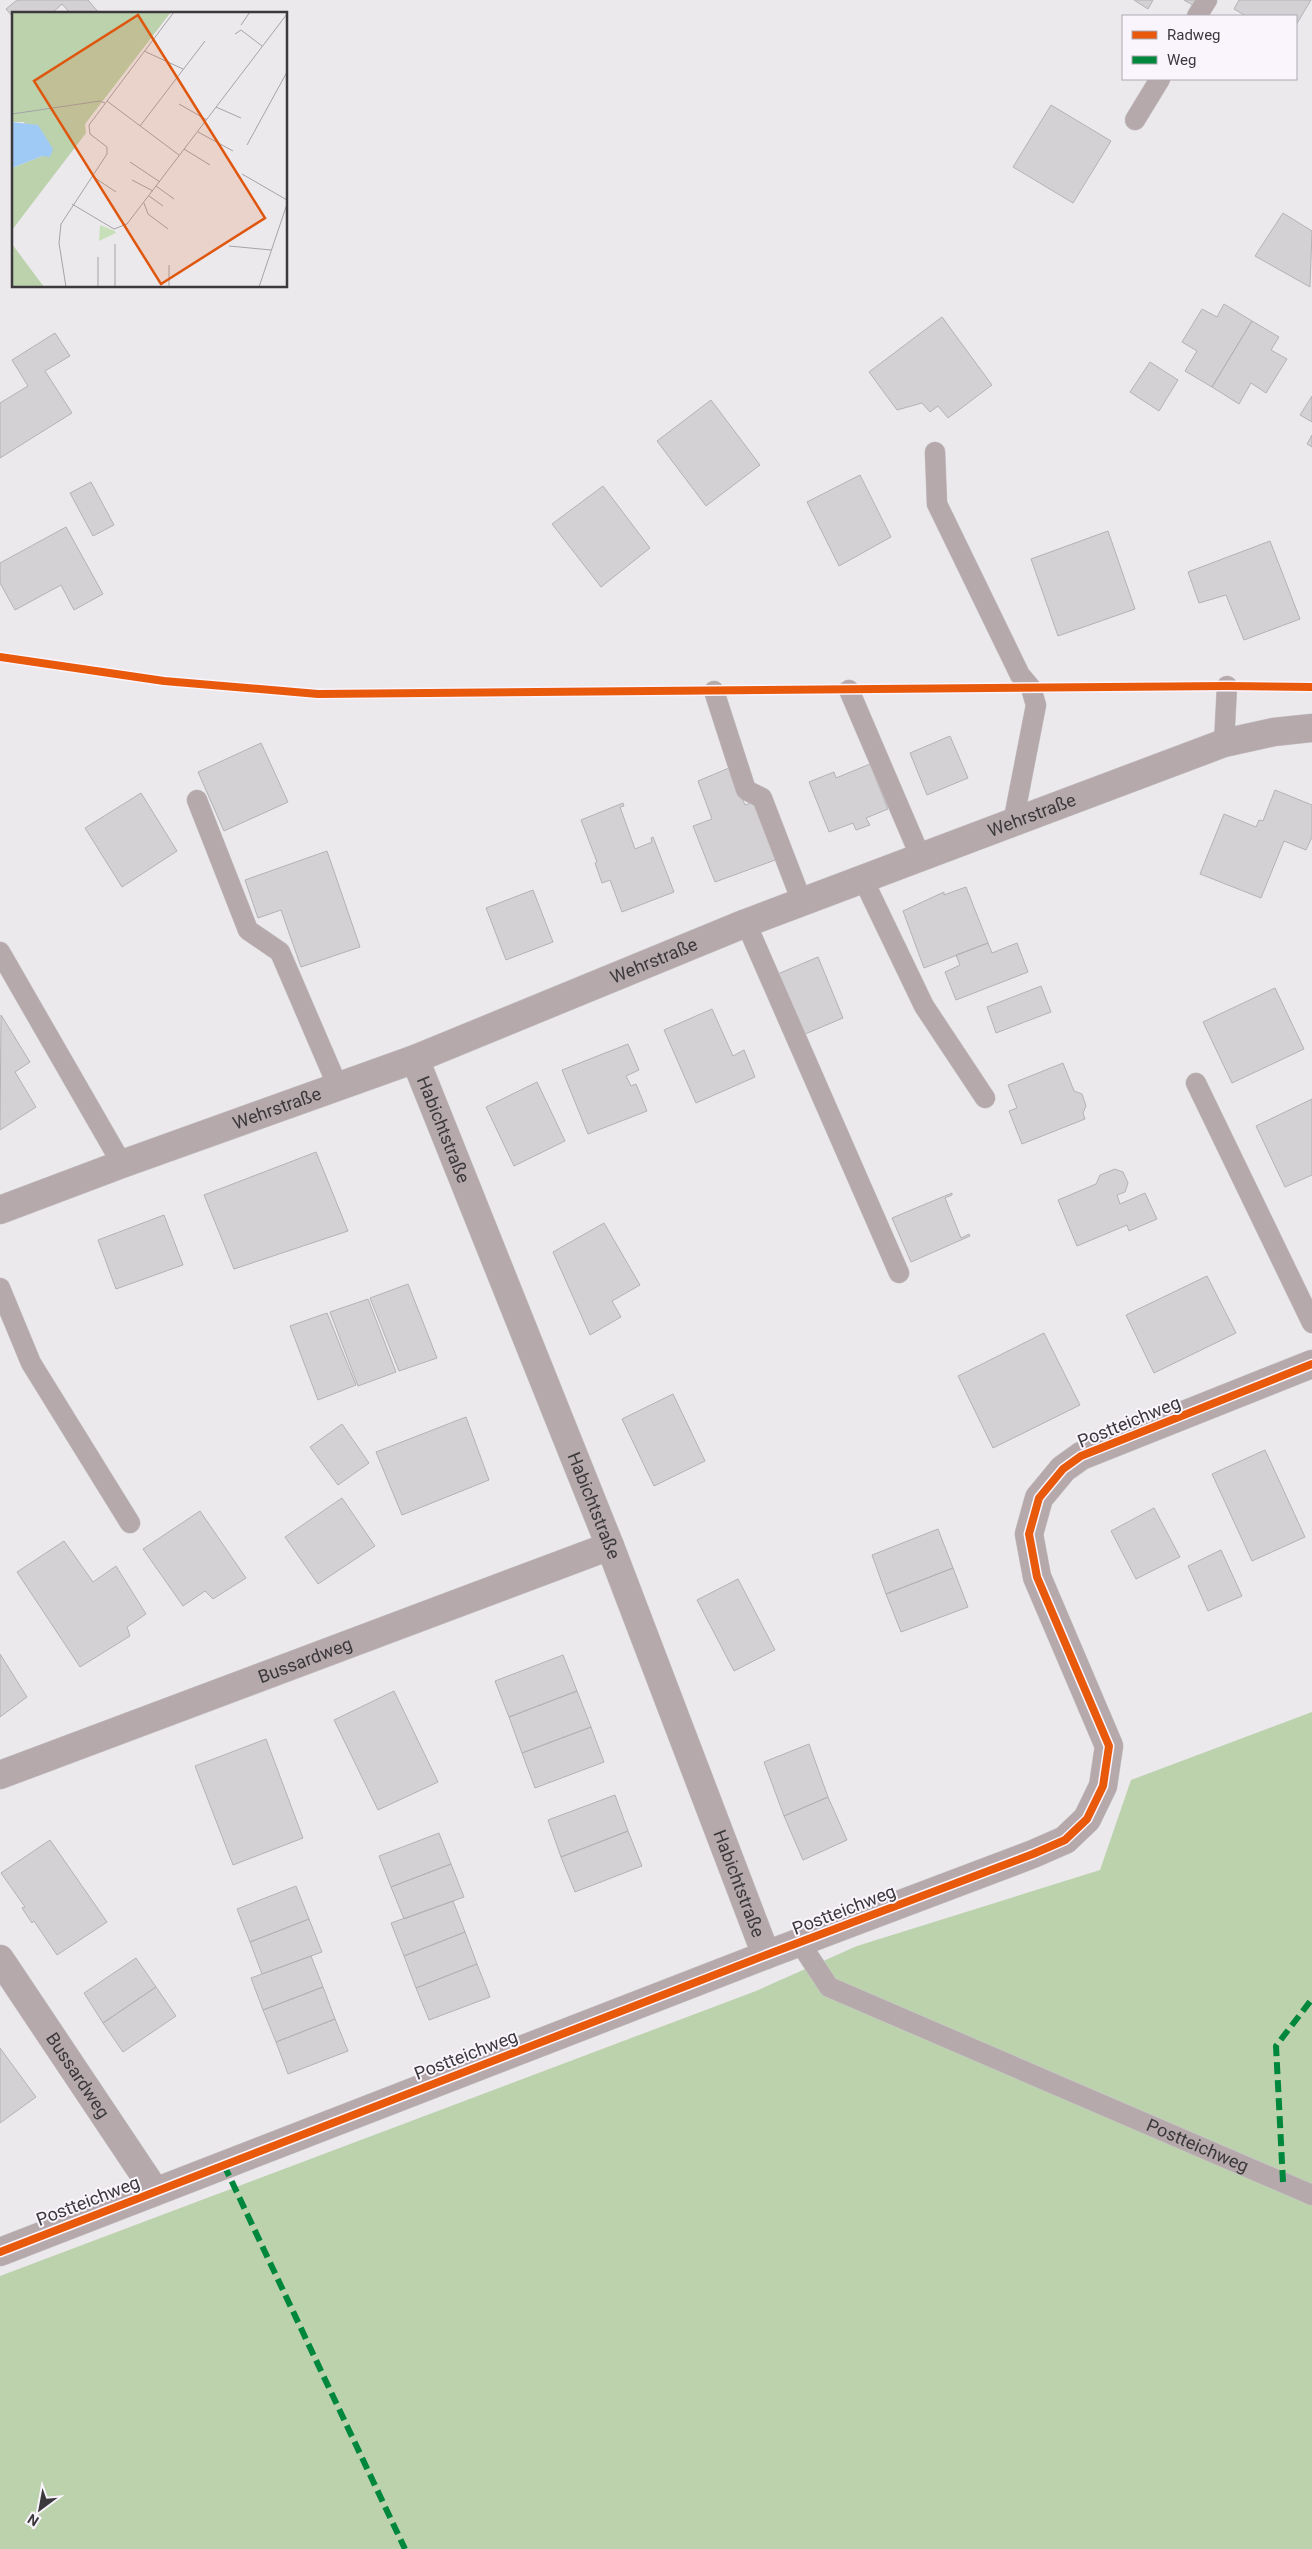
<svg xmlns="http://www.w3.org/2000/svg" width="1312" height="2549" viewBox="0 0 1312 2549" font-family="Roboto,sans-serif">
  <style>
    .forest { fill: #bbd2ad }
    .building { fill: #d4d1d5; stroke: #b4b2b5 }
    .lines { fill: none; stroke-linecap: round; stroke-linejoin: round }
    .lane-casing { stroke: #c9c7c9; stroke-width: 21 }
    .street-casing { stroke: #c9c7c9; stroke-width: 29 }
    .lane { stroke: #b6a9ac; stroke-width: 20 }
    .street { stroke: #b6a9ac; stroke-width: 28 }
    .quiet { stroke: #00873e; stroke-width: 6; stroke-dasharray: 12 6; stroke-linecap: butt }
    .cycleway-casing { stroke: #faf4fd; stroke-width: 11 }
    .cycleway { stroke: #e8590c; stroke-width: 8 }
    .labels { text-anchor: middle; stroke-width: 4; stroke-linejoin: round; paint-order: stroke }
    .street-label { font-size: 18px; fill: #3b393c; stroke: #faf4fd }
    .inset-road { fill: none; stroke: #a5a3a6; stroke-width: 1 }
    .view { fill: #df570e; fill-opacity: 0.15; stroke: #df570e; stroke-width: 2.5 }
    .inset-edge { fill: none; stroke: #3b393c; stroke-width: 2.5 }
  </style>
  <rect width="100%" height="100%" fill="#ece9ed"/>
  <path class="forest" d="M 1312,1712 L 1312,2549 L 0,2549 L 0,2276 L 756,1991 L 857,1946 L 1100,1870 L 1131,1780 Z"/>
  <path class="building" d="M 17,0 L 88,0 L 100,14 L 71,14 L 62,4 L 51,14 L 14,14 L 14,18 L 6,9 Z
    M 1134,0 L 1153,0 L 1148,9 Z
    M 1184,0 L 1203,0 L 1198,8 Z
    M 1239,0 L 1311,0 L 1296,25 L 1296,16 L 1246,16 L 1234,9 Z
    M 1051,105 L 1111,141 L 1073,203 L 1013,167 Z
    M 1283,213 L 1312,231 L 1310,287 L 1255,256 Z
    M 1224,304 L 1252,321 L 1212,387 L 1185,371 L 1197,351 L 1182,342 L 1202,309 L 1217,317 Z
    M 942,317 L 992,385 L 948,418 L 938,406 L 930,412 L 922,403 L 897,410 L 869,372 Z
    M 1252,321 L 1279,337 L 1271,350 L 1287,359 L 1266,393 L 1251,383 L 1239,404 L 1212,387 Z
    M 55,333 L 70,356 L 45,371 L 72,413 L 0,458 L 0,403 L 28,386 L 12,360 Z
    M 1150,362 L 1178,380 L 1159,411 L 1130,392 Z
    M 1312,396 L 1312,422 L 1300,415 Z
    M 711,400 L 760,465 L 706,506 L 657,441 Z
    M 1312,435 L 1312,447 L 1307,444 Z
    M 860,475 L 891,537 L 839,566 L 807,502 Z
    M 91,482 L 114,525 L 93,536 L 70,493 Z
    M 603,486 L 650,548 L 601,587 L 552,524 Z
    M 66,527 L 103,594 L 74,610 L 61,585 L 15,610 L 0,583 L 0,563 Z
    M 1108,531 L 1135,609 L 1058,636 L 1031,559 Z
    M 1270,541 L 1300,619 L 1244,640 L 1226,595 L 1199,603 L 1188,572 Z
    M 950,736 L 968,778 L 927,795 L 910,753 Z
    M 261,743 L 288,802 L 224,831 L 198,772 Z
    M 870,764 L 888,809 L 866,818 L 870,825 L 856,830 L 853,823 L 829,832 L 809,782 L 834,772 L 836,778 Z
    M 729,768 L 745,805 L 754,802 L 778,859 L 715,882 L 693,826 L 712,819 L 698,781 Z
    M 1275,790 L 1312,805 L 1312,837 L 1306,850 L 1284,841 L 1261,898 L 1200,874 L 1224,814 L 1256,827 L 1259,820 L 1263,821 Z
    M 141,793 L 177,851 L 122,887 L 85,828 Z
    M 623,803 L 624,806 L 620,807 L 635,849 L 652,842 L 651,838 L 653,837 L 674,892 L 622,912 L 610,880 L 602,883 L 595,863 L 597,862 L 581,820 Z
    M 327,851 L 360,947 L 301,967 L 281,910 L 258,918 L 245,880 Z
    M 966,887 L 988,943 L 924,968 L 903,911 L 944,892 L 944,895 Z
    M 533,890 L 553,942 L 506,960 L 486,908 Z
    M 988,943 L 992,953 L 1017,943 L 1028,972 L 956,1000 L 945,972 L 960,965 L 956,955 Z
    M 818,957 L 843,1018 L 798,1037 L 773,976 Z
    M 1041,986 L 1051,1012 L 996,1033 L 987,1007 Z
    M 1275,988 L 1304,1049 L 1232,1083 L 1203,1022 Z
    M 712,1009 L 733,1056 L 744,1050 L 755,1077 L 696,1103 L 664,1030 Z
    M 1,1015 L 30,1062 L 15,1072 L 36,1107 L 0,1130 Z
    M 628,1044 L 639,1070 L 626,1076 L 631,1086 L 636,1084 L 647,1111 L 588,1134 L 562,1070 Z
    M 1063,1063 L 1074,1091 L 1082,1094 L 1086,1106 L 1083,1113 L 1085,1119 L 1022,1144 L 1009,1111 L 1017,1108 L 1008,1085 Z
    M 537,1082 L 565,1141 L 514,1166 L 486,1107 Z
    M 1312,1099 L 1312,1175 L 1285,1187 L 1256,1126 Z
    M 316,1152 L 348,1231 L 234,1269 L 204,1195 Z
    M 1115,1169 L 1123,1172 L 1128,1183 L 1125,1192 L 1117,1195 L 1120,1204 L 1145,1193 L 1157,1219 L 1129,1231 L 1127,1225 L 1077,1246 L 1058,1200 L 1096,1184 L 1100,1175 Z
    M 952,1193 L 952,1195 L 945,1198 L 961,1238 L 969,1234 L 970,1236 L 911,1262 L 892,1218 Z
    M 164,1215 L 183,1265 L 116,1289 L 98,1240 Z
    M 604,1223 L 640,1285 L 612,1301 L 621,1317 L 590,1335 L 553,1252 Z
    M 1207,1276 L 1236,1333 L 1154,1373 L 1126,1315 Z
    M 408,1284 L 437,1358 L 399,1371 L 370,1298 Z
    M 368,1299 L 396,1372 L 358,1386 L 330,1312 Z
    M 327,1313 L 356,1385 L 318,1400 L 290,1326 Z
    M 1044,1333 L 1080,1405 L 993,1448 L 958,1376 Z
    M 673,1394 L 705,1461 L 654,1486 L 622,1419 Z
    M 466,1417 L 489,1480 L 402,1515 L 376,1452 Z
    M 342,1424 L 369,1463 L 338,1485 L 310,1447 Z
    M 1265,1450 L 1305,1537 L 1252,1561 L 1212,1474 Z
    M 342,1498 L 375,1546 L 318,1584 L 285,1537 Z
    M 1154,1508 L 1180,1557 L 1136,1579 L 1111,1531 Z
    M 200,1511 L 246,1578 L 213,1599 L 205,1591 L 183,1606 L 143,1549 Z
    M 938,1529 L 953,1568 L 886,1594 L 872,1555 Z
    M 64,1541 L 93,1582 L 116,1566 L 146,1614 L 127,1627 L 130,1636 L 80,1667 L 17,1572 Z
    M 1221,1550 L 1242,1596 L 1208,1611 L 1188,1566 Z
    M 953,1568 L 968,1607 L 901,1632 L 886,1594 Z
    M 738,1579 L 775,1650 L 734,1671 L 697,1600 Z
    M 0,1654 L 27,1697 L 0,1717 Z
    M 563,1655 L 577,1691 L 509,1717 L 495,1681 Z
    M 394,1691 L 438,1782 L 378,1810 L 334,1720 Z
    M 577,1691 L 591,1727 L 522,1753 L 509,1717 Z
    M 591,1727 L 604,1762 L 535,1788 L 522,1753 Z
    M 266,1739 L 303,1838 L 233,1865 L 195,1766 Z
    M 809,1744 L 828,1797 L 784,1816 L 764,1762 Z
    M 615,1795 L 628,1831 L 561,1857 L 548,1820 Z
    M 828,1797 L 847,1840 L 803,1860 L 784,1816 Z
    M 628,1831 L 642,1866 L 575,1892 L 561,1857 Z
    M 439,1833 L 451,1864 L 391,1887 L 379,1856 Z
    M 50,1840 L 107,1922 L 57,1955 L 34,1921 L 32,1923 L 22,1908 L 25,1907 L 1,1873 Z
    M 451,1864 L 464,1897 L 404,1919 L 391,1887 Z
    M 296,1886 L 309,1919 L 250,1942 L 237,1909 Z
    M 453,1901 L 465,1932 L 404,1956 L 391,1923 Z
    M 309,1919 L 322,1952 L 262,1974 L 250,1942 Z
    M 465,1932 L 477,1964 L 416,1988 L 404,1956 Z
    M 311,1956 L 323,1987 L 263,2010 L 251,1978 Z
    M 136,1958 L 156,1987 L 103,2023 L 84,1993 Z
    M 477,1964 L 490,1997 L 429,2020 L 416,1988 Z
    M 156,1987 L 176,2016 L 123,2052 L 103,2023 Z
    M 323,1987 L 335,2019 L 276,2042 L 263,2010 Z
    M 335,2019 L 348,2051 L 288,2074 L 276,2042 Z
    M 0,2048 L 36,2097 L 0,2123 Z"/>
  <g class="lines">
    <g class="lane-casing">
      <g id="lane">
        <path d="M 1197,16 L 1207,0"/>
        <path d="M 1135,120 L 1160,79"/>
        <path d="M 935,452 L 937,504 L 1020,675 L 1031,688 L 1036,705 L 1013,823"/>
        <path d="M 849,690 L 921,858"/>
        <path d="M 714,691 L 746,790 L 762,798 L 802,902"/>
        <path d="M 1224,743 L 1227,686"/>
        <path d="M 197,800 L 248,930 L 280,952 L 338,1087"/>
        <path d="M 863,879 L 924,1006 L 985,1098"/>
        <path d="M 746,923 L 899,1273"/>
        <path d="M 0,952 L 122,1164"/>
        <path d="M 1196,1083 L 1312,1323"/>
        <path d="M 0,1288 L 31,1363 L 130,1523"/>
        <path id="s1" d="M 800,1943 L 829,1987 L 1312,2195"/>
      </g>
    </g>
    <g class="street-casing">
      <g id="street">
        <path id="s2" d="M 415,1059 L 610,1546 L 766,1955"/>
        <path id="s3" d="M 0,1210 L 122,1164 L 415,1059 L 746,923 L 1224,743 L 1274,732 L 1312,728"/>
        <path id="s4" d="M 0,1775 L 610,1546"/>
        <path id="s5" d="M 0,1959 L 155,2191"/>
        <path d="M 0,2252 L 766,1955 L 1033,1854 L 1065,1840 L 1087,1819 L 1103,1786 L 1109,1746 L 1037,1577 L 1029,1534 L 1039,1498 L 1063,1469 L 1081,1456 L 1312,1364"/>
      </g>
    </g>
    <use href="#lane" class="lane"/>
    <use href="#street" class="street"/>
    <path class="quiet" d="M 224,2165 L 405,2549
      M 1283,2182 L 1276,2046 L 1312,1999"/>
    <g class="cycleway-casing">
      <path id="cycleway" d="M 0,657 L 164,681 L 318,694 L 1227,686 L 1312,687
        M 0,2252 L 766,1955 L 1033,1854 L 1065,1840 L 1087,1819 L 1103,1786 L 1109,1746 L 1037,1577 L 1029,1534 L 1039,1498 L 1063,1469 L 1081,1456 L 1312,1364"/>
    </g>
    <use href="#cycleway" class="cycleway"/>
  </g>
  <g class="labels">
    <g class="street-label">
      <text dy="6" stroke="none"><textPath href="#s3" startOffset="1105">Wehrstraße</textPath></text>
      <text dy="6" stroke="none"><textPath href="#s3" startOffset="700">Wehrstraße</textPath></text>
      <text dy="6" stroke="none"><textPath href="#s3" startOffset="295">Wehrstraße</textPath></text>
      <text dy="6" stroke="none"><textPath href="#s2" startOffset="76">Habichtstraße</textPath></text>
      <text transform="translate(1129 1422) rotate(-22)" y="6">Postteichweg</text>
      <text dy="6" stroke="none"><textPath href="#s2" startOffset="481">Habichtstraße</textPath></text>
      <text dy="6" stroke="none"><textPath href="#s4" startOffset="326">Bussardweg</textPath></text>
      <text dy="6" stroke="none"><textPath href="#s2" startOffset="886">Habichtstraße</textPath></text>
      <text transform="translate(844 1910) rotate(-21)" y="6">Postteichweg</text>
      <text transform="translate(466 2055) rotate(-21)" y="6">Postteichweg</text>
      <text dy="6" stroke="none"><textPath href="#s5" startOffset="140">Bussardweg</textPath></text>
      <text dy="6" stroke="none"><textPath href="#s1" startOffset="454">Postteichweg</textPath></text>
      <text transform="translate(88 2201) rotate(-21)" y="6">Postteichweg</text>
    </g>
  </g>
  <g transform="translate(12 12)">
    <rect width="275" height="275" fill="#ece9ed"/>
    <path d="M 88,213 L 103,219 L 104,221 L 87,229 Z" fill="#c8e0ba"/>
    <path d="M 0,0 L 159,0 L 73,112 L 74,121 L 0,218 L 0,156 L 30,144 L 12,110 L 0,110 ZM 0,232 L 32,275 L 0,275 Z" fill="#bbd2ad"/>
    <path d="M 0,110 L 26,113 L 41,137 L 38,145 L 30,144 L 0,156 Z" fill="#a0caf6"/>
    <path class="inset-road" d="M 229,13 L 238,0M 223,22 L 229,18 L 250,34M 132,39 L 171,57M 95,89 L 167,143M 167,92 L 195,108M 204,95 L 229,106M 0,102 L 88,89 L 93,91M 128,114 L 193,29M 186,120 L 221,139M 235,133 L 275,60M 172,137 L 198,153M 118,150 L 148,170M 230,162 L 275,188M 80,164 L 104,180M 120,168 L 141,179M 144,174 L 162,187M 137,184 L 151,194M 132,191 L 136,202 L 156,217M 60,192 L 102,217 L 115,212 L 275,2M 217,234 L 259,238M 157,253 L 157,275M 54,275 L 47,231 L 49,212 L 95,142 L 95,135 L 78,122 L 77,113 L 162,0M 86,275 L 86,245M 103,275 L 103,232M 247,275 L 275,192"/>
    <path class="view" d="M 126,3 L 253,206 L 149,272 L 22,69 Z"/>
    <rect width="275" height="275" class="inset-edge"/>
  </g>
  <rect x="1122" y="15" width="175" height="65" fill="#faf4fd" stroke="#aea9b0"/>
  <rect x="1132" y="31" width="25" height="8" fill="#e8590c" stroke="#aea9b0"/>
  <text x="1167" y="40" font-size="15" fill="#3b393c">Radweg</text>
  <rect x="1132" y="56" width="25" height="8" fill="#00873e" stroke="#aea9b0"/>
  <text x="1167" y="65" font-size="15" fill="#3b393c">Weg</text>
  <g transform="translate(40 2509) rotate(212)" stroke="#faf4fd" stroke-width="4" paint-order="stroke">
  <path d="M0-4L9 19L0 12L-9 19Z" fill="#3b393c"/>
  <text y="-8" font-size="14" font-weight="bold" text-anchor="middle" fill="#3b393c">N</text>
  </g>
</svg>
